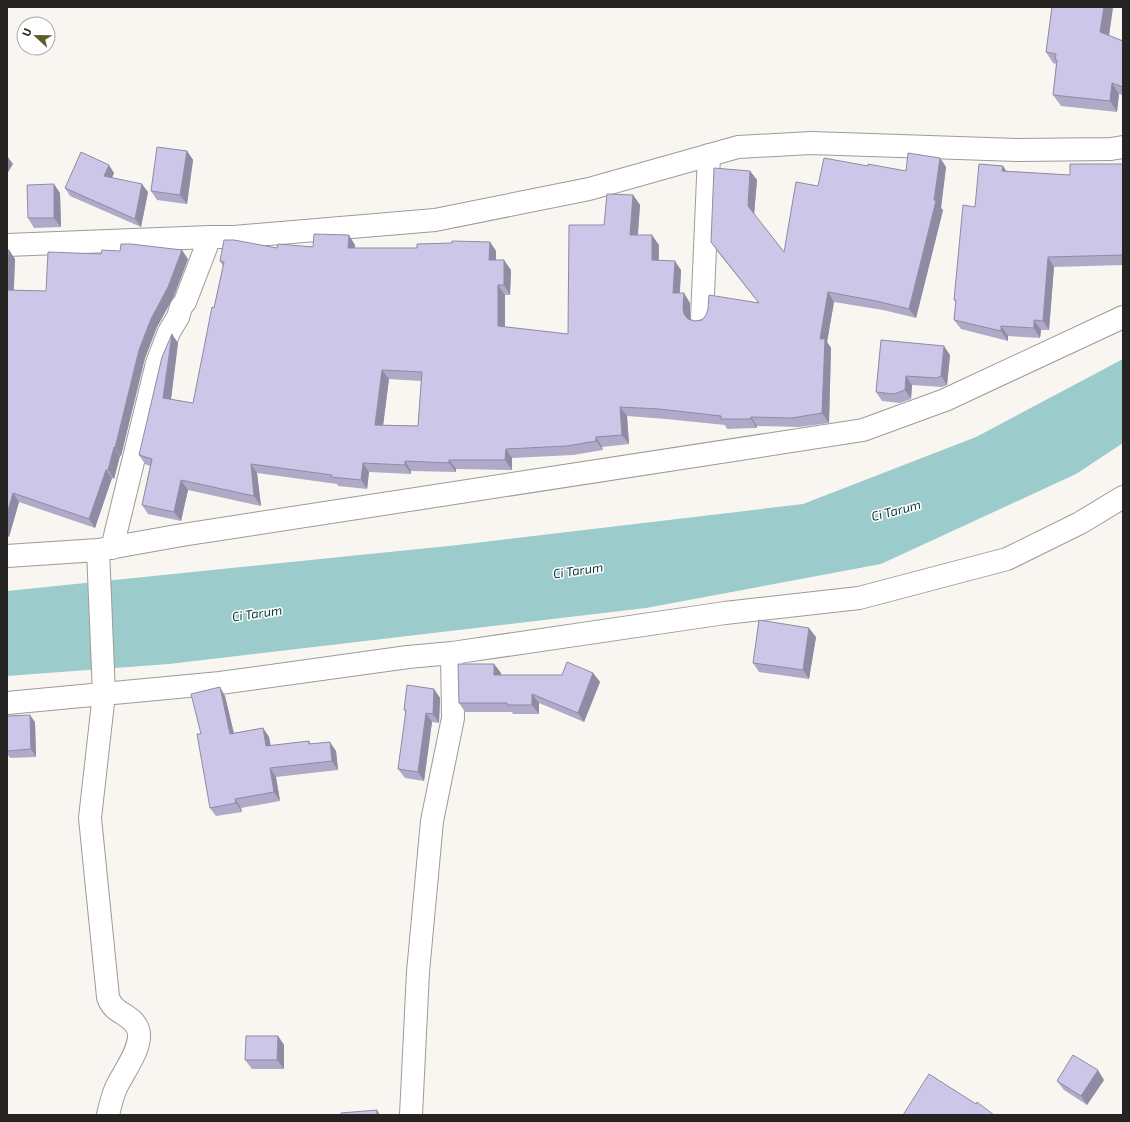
<svg xmlns="http://www.w3.org/2000/svg" width="1130" height="1122" viewBox="0 0 1130 1122" font-family="'Exo 2',sans-serif">
  <style>
    .water { fill: #9ccbcc }
    .lines { fill: none; stroke-linecap: round; stroke-linejoin: round }
    .minor-casing { stroke: #9d9b97; stroke-width: 24 }
    .primary-casing { stroke: #9d9b97; stroke-width: 24 }
    .minor { stroke: #fff; stroke-width: 22 }
    .primary { stroke: #fff; stroke-width: 22 }
    .wall { fill: #afaac8; fill-rule: evenodd }
    .shaded-wall { fill: #8f8ba3 }
    .building { fill: #ccc6e9; stroke: #8f8ba3; fill-rule: evenodd }
    .labels { text-anchor: middle; stroke-width: 3; stroke-linejoin: round; paint-order: stroke }
    .water-label { font-size: 13px; font-style: italic; fill: #093739; stroke: #fff }
  </style>
  <rect width="100%" height="100%" fill="#f9f6f2"/>
  <path class="water" d="M 1123,359 L 1123,443 L 1076,474 L 881,564 L 646,608 L 169,664 L 7,676 L 7,591 L 458,545 L 803,504 L 976,437 Z"/>
  <g class="lines">
    <g class="minor-casing">
      <path id="minor" d="M 702,318 L 709,155
        M 112,548 L 157,363 L 169,332 L 178,317 L 181,307 L 185,302 L 210,237
        M 98,550 L 104,694 L 90,818 L 108,997 C 113,1014 130,1013 137,1027 C 146,1044 123,1072 116,1088 C 112,1097 110,1106 108,1115
        M 7,556 L 98,550 L 182,535 L 863,430 L 945,400 L 1123,317
        M 7,703 L 220,683 L 408,657 L 452,653 L 725,613 L 859,598 L 1007,559 L 1080,523 L 1123,497
        M 411,1115 L 418,972 L 432,821 L 453,718 L 452,653"/>
    </g>
    <g class="primary-casing">
      <path id="primary" d="M 7,245 L 210,237 L 234,237 L 435,220 L 589,189 L 738,147 L 811,143 L 1017,150 L 1111,149 L 1123,147"/>
    </g>
    <use href="#minor" class="minor"/>
    <use href="#primary" class="primary"/>
  </g>
  <path class="wall" d="M 1052,7 L 1113,7 L 1109,35 L 1123,41 L 1123,95 L 1119,94 L 1117,112 L 1061,106 L 1053,95 L 1056,64 L 1053,63 L 1046,52 Z
    M 187,151 L 193,160 L 187,204 L 157,200 L 151,191 Z
    M 940,158 L 946,167 L 941,208 L 943,210 L 916,318 L 883,310 L 834,302 L 827,342 L 831,348 L 829,423 L 799,427 L 757,426 L 757,428 L 727,429 L 725,425 L 666,419 L 627,416 L 629,444 L 602,447 L 603,450 L 573,455 L 512,458 L 512,470 L 456,469 L 456,472 L 411,471 L 411,474 L 369,472 L 367,489 L 338,486 L 337,484 L 257,473 L 261,506 L 188,490 L 181,521 L 148,514 L 142,505 L 150,466 L 145,464 L 139,455 L 178,343 L 171,399 L 193,403 L 223,266 L 220,261 L 277,248 L 313,247 L 355,245 L 355,248 L 417,248 L 490,242 L 496,251 L 496,260 L 511,270 L 510,295 L 505,295 L 505,327 L 568,334 L 604,225 L 633,195 L 640,205 L 638,235 L 659,245 L 659,260 L 681,270 L 680,293 L 690,303 L 690,319 L 695,321 L 758,302 L 717,251 L 711,242 L 750,171 L 757,180 L 754,215 L 784,252 L 818,186 L 868,166 L 906,171 ZM 389,379 L 421,381 L 418,426 L 383,425 Z
    M 1123,164 L 1123,265 L 1054,267 L 1049,330 L 1041,330 L 1040,338 L 1008,336 L 1008,341 L 961,329 L 954,320 L 956,302 L 954,300 L 975,207 L 1007,171 L 1070,175 Z
    M 114,173 L 112,178 L 148,192 L 141,227 L 70,196 L 65,188 Z
    M 60,193 L 61,227 L 34,228 L 28,218 Z
    M 7,250 L 9,250 L 15,259 L 14,290 L 46,291 L 188,259 L 174,296 L 157,327 L 145,358 L 121,456 L 120,456 L 114,479 L 112,478 L 95,528 L 19,502 L 9,537 L 7,536 Z
    M 881,340 L 950,355 L 947,385 L 942,387 L 912,385 L 911,399 L 900,403 L 882,401 L 876,392 Z
    M 816,637 L 809,679 L 759,672 L 753,663 Z
    M 494,664 L 501,673 L 501,675 L 562,675 L 593,673 L 600,682 L 584,722 L 539,703 L 539,714 L 513,714 L 512,712 L 465,712 L 459,703 Z
    M 434,689 L 440,698 L 439,723 L 432,722 L 424,781 L 405,778 L 398,769 L 406,713 L 404,710 Z
    M 225,696 L 234,733 L 263,728 L 269,737 L 271,746 L 309,741 L 311,744 L 336,751 L 338,770 L 276,777 L 280,801 L 241,808 L 242,812 L 216,816 L 210,808 L 201,734 Z
    M 7,716 L 35,722 L 36,757 L 10,758 L 8,755 L 7,755 Z
    M 278,1036 L 284,1045 L 284,1069 L 252,1069 L 245,1060 Z
    M 1104,1080 L 1087,1105 L 1064,1090 L 1057,1081 Z"/>
  <path class="shaded-wall" d="M 1104,7 L 1113,7 L 1108,43 L 1100,32 Z
    M 1112,83 L 1119,94 L 1117,112 L 1110,101 Z
    M 187,151 L 193,160 L 187,204 L 180,195 Z
    M 7,156 L 13,164 L 7,174 Z
    M 940,158 L 946,167 L 941,208 L 943,210 L 916,318 L 909,309 L 934,200 Z
    M 109,165 L 114,173 L 109,184 L 104,176 Z
    M 1003,166 L 1009,175 L 1002,171 Z
    M 750,171 L 757,180 L 754,215 L 748,206 Z
    M 54,184 L 60,193 L 61,227 L 54,218 Z
    M 142,184 L 148,192 L 141,227 L 135,219 Z
    M 633,195 L 640,205 L 637,244 L 630,235 Z
    M 349,235 L 355,245 L 355,257 L 348,248 Z
    M 652,235 L 659,245 L 658,269 L 652,260 Z
    M 490,242 L 496,251 L 496,270 L 489,260 Z
    M 9,250 L 15,259 L 13,299 L 7,290 Z
    M 182,250 L 188,259 L 174,296 L 157,327 L 145,358 L 121,456 L 115,448 L 139,350 L 151,319 Z
    M 1048,257 L 1054,267 L 1049,330 L 1043,321 Z
    M 504,260 L 511,270 L 510,295 L 504,285 Z
    M 675,261 L 681,270 L 679,302 L 673,293 Z
    M 498,285 L 505,295 L 505,336 L 498,326 Z
    M 828,292 L 834,302 L 827,342 L 831,348 L 829,423 L 822,413 L 820,339 Z
    M 684,293 L 690,303 L 690,317 L 691,323 L 684,314 L 683,308 Z
    M 1034,320 L 1041,330 L 1040,338 L 1034,328 Z
    M 1001,326 L 1008,336 L 1008,341 L 1001,331 Z
    M 172,334 L 178,343 L 170,407 L 163,398 Z
    M 944,346 L 950,355 L 947,385 L 941,376 Z
    M 382,370 L 389,379 L 382,434 L 375,425 Z
    M 906,376 L 912,385 L 911,399 L 905,390 Z
    M 620,407 L 627,416 L 629,444 L 622,435 Z
    M 751,417 L 757,426 L 757,428 L 751,419 Z
    M 596,437 L 602,447 L 603,450 L 596,441 Z
    M 114,447 L 120,456 L 114,479 L 108,470 Z
    M 506,449 L 512,458 L 512,470 L 505,460 Z
    M 449,460 L 456,469 L 456,472 L 449,463 Z
    M 405,461 L 411,471 L 411,474 L 405,465 Z
    M 363,463 L 369,472 L 367,489 L 361,480 Z
    M 251,464 L 257,473 L 261,506 L 254,496 Z
    M 106,470 L 112,478 L 95,528 L 89,519 Z
    M 181,480 L 188,490 L 181,521 L 174,512 Z
    M 13,493 L 19,502 L 9,537 L 7,533 L 7,514 Z
    M 809,628 L 816,637 L 809,679 L 803,670 Z
    M 494,664 L 501,673 L 500,684 L 494,675 Z
    M 593,673 L 600,682 L 584,722 L 578,713 Z
    M 220,687 L 225,696 L 236,743 L 230,734 Z
    M 434,689 L 440,698 L 439,723 L 433,714 Z
    M 532,694 L 539,703 L 539,714 L 532,705 Z
    M 426,713 L 432,722 L 424,781 L 418,772 Z
    M 30,715 L 35,722 L 36,757 L 31,749 Z
    M 263,728 L 269,737 L 272,755 L 266,746 Z
    M 330,742 L 336,751 L 338,770 L 332,761 Z
    M 270,768 L 276,777 L 280,801 L 274,792 Z
    M 235,799 L 241,808 L 242,812 L 236,803 Z
    M 278,1036 L 284,1045 L 284,1069 L 277,1060 Z
    M 1098,1070 L 1104,1080 L 1087,1105 L 1081,1096 Z
    M 377,1110 L 380,1115 L 377,1115 Z"/>
  <path class="building" d="M 1052,7 L 1104,7 L 1100,32 L 1123,41 L 1123,87 L 1112,83 L 1110,101 L 1053,95 L 1057,60 L 1055,60 L 1056,54 L 1046,52 Z
    M 157,147 L 187,151 L 180,195 L 151,191 Z
    M 81,152 L 109,165 L 104,176 L 142,184 L 135,219 L 65,188 Z
    M 908,153 L 940,158 L 934,200 L 936,201 L 909,309 L 876,301 L 828,292 L 820,339 L 825,339 L 822,413 L 792,418 L 751,417 L 751,419 L 721,419 L 721,416 L 659,409 L 620,407 L 622,435 L 596,437 L 596,441 L 567,446 L 506,449 L 505,460 L 449,460 L 449,463 L 405,461 L 405,465 L 363,463 L 361,480 L 331,477 L 332,475 L 251,464 L 254,496 L 181,480 L 174,512 L 142,505 L 152,459 L 139,455 L 162,357 L 172,334 L 163,398 L 193,403 L 212,307 L 214,308 L 224,262 L 220,261 L 224,240 L 234,240 L 277,248 L 278,244 L 313,247 L 314,234 L 349,235 L 348,248 L 417,248 L 417,244 L 452,243 L 452,241 L 490,242 L 489,260 L 504,260 L 504,285 L 498,285 L 498,326 L 568,334 L 569,225 L 604,225 L 607,194 L 633,195 L 630,235 L 652,235 L 652,260 L 675,261 L 673,293 L 684,293 L 683,308 L 684,314 L 688,319 L 695,321 L 702,320 L 706,315 L 708,309 L 709,295 L 759,303 L 711,242 L 714,168 L 750,171 L 748,206 L 784,252 L 796,182 L 818,186 L 824,158 L 868,166 L 868,164 L 906,171 ZM 382,370 L 422,372 L 418,426 L 375,425 Z
    M 979,164 L 1003,166 L 1002,171 L 1070,175 L 1070,164 L 1123,164 L 1123,255 L 1048,257 L 1043,321 L 1034,320 L 1034,328 L 1001,326 L 1001,331 L 954,320 L 956,300 L 954,300 L 963,205 L 975,207 Z
    M 54,184 L 54,218 L 28,218 L 27,185 Z
    M 121,244 L 131,244 L 182,250 L 168,287 L 151,319 L 139,350 L 115,448 L 114,447 L 108,470 L 106,470 L 89,519 L 13,493 L 7,514 L 7,250 L 9,250 L 7,290 L 46,291 L 48,252 L 101,254 L 102,250 L 120,251 Z
    M 881,340 L 944,346 L 941,376 L 936,378 L 906,376 L 905,390 L 894,394 L 876,392 Z
    M 759,620 L 809,628 L 803,670 L 753,663 Z
    M 567,662 L 593,673 L 578,713 L 532,694 L 532,705 L 507,705 L 507,703 L 459,703 L 458,664 L 494,664 L 494,675 L 562,675 Z
    M 407,685 L 434,689 L 433,714 L 426,713 L 418,772 L 398,769 L 406,710 L 404,710 Z
    M 220,687 L 230,734 L 263,728 L 266,746 L 309,741 L 309,744 L 330,742 L 332,761 L 270,768 L 274,792 L 235,799 L 236,803 L 210,808 L 197,734 L 201,734 L 191,694 Z
    M 30,715 L 31,749 L 7,751 L 7,716 Z
    M 246,1036 L 278,1036 L 277,1060 L 245,1060 Z
    M 1073,1055 L 1098,1070 L 1081,1096 L 1057,1081 Z
    M 929,1074 L 976,1104 L 977,1102 L 994,1115 L 903,1115 Z
    M 377,1110 L 377,1115 L 341,1115 L 341,1113 Z"/>
  <g class="labels">
    <g class="water-label">
      <text transform="translate(896 510) rotate(-15)" y="5">Ci Tarum</text>
      <text transform="translate(578 570) rotate(-8)" y="5">Ci Tarum</text>
      <text transform="translate(257 613) rotate(-8)" y="5">Ci Tarum</text>
    </g>
  </g>
  <rect width="1130" height="1122" fill="none" stroke="#252422" stroke-width="16"/>
  <g transform="translate(36 36) rotate(292)"><circle r="19" fill="#ffffff" stroke="#a8a7a7"/>
  <path d="M0-3L7 15L0 10L-7 15Z" fill="#5e5d29"/>
  <text y="-6" font-size="11" font-weight="bold" text-anchor="middle" fill="#252422">U</text>
  </g>
</svg>
